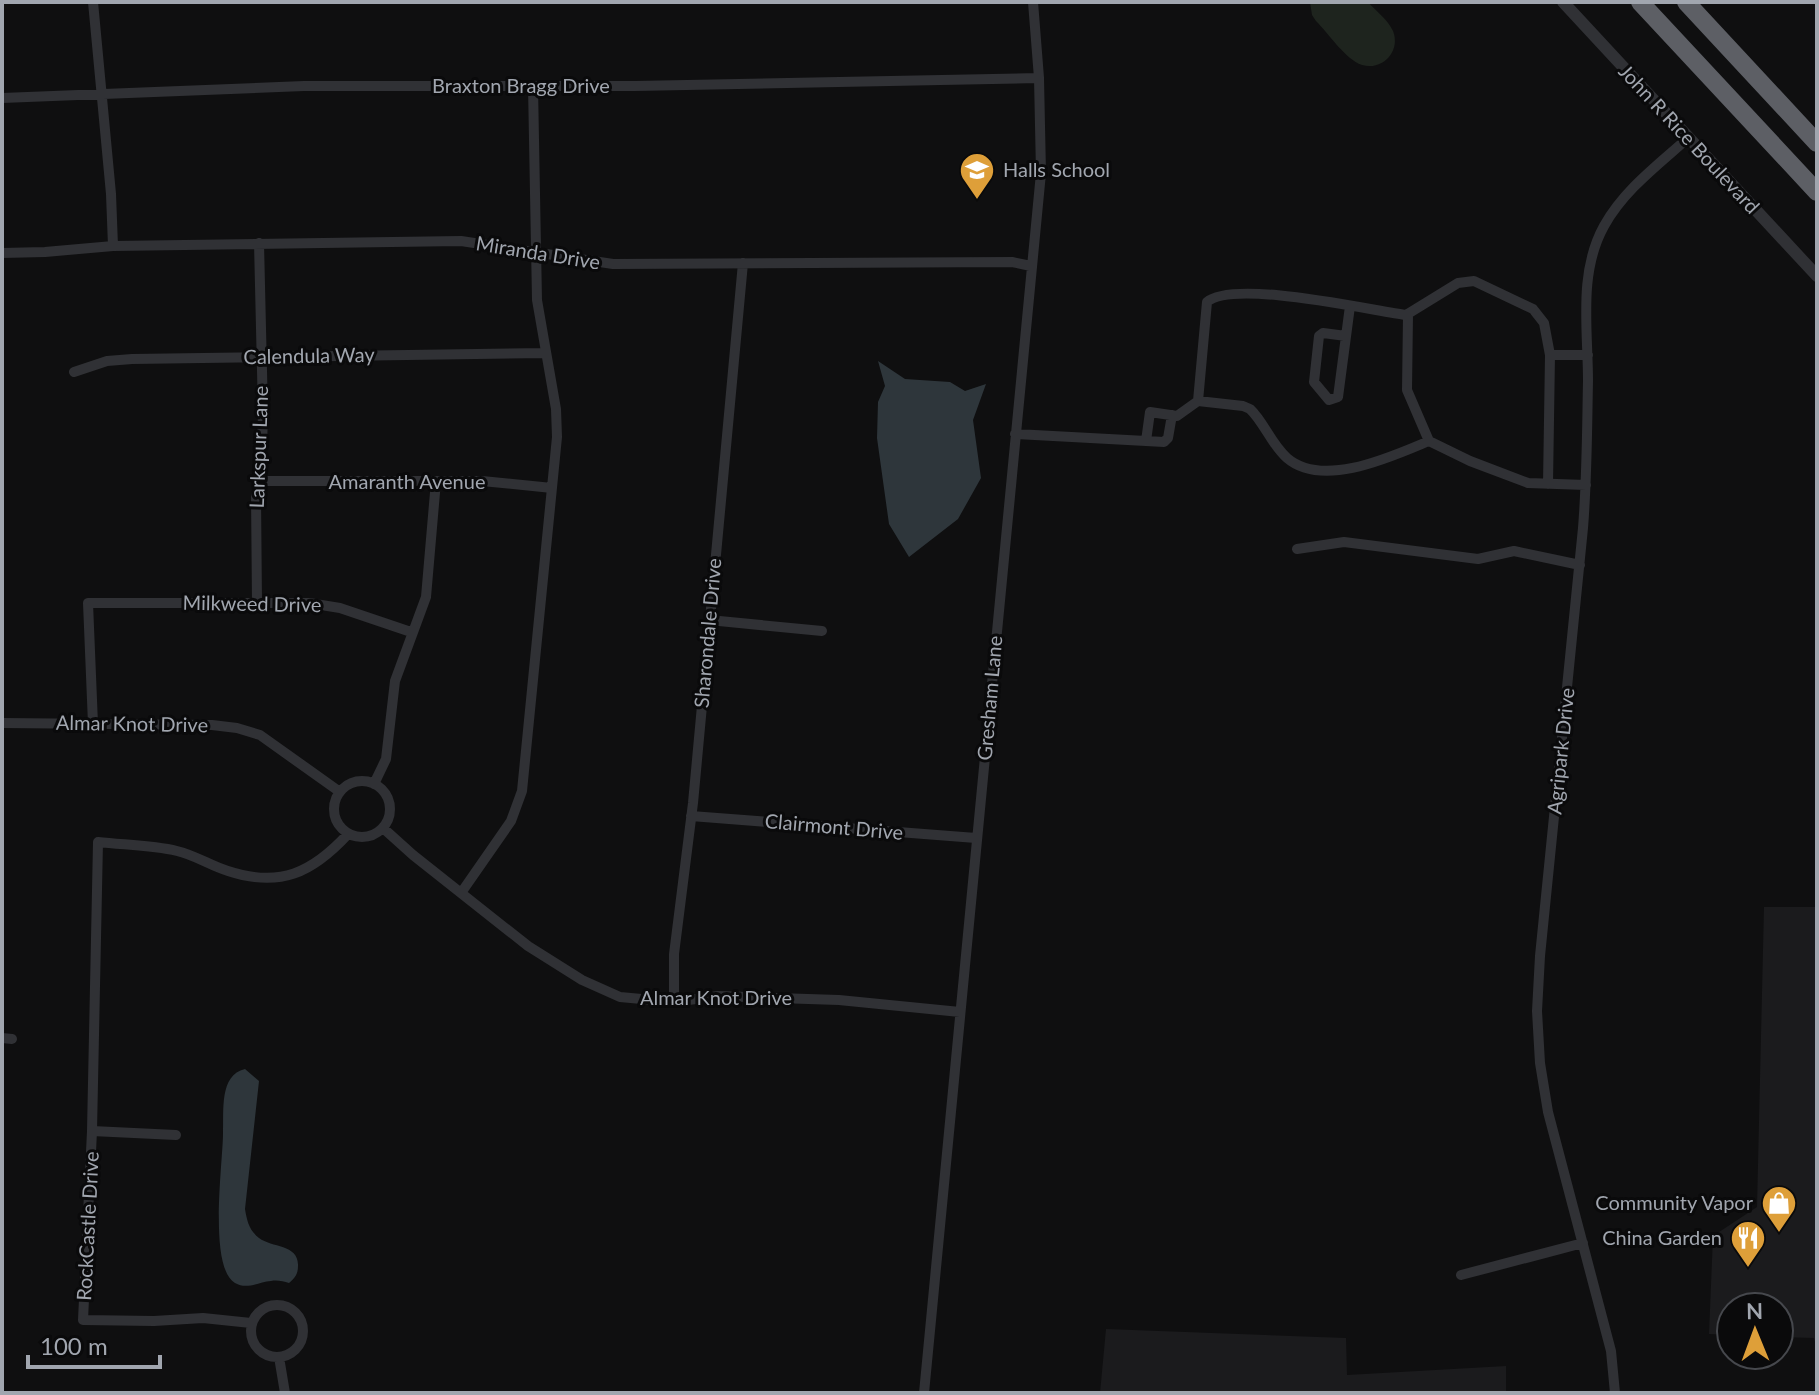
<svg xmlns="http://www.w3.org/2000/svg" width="1819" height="1395" viewBox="0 0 1819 1395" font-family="Lato,sans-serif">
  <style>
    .built { fill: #1b1b1d }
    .green { fill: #1e241e }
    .water { fill: #2e363b }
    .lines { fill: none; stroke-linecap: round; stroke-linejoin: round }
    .minor { stroke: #303135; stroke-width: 10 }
    .tertiary { stroke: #303135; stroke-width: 12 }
    .motorway { stroke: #5d5f65; stroke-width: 18 }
    .labels { text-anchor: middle; stroke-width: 6; stroke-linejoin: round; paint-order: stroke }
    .street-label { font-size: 20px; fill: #a1a6af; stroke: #0a0a0b }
    .poi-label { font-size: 20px; fill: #a1a6af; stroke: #0a0a0b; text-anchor: end }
  </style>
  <rect width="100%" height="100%" fill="#0f0f10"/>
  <path class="built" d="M 1764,907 L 1817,907 L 1817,1350 L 1814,1338 L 1779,1337 L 1779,1307 L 1731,1307 L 1731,1335 L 1709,1334 L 1713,1236 L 1757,1207 Z
    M 1106,1329 L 1346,1338 L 1347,1375 L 1506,1366 L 1506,1393 L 1100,1393 Z"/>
  <path class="green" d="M 1310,2 L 1368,2 C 1376,11 1388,20 1393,31 C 1401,51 1383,71 1362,65 C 1345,59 1329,34 1316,21 L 1312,15 Z"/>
  <path class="water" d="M 878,361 L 905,379 L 950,382 L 965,391 L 986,384 L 973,420 L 981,478 L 958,519 L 909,557 L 889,524 L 877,438 L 878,402 L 885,386 Z
    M 245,1069 L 259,1081 L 245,1209 C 247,1221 249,1230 259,1238 C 272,1248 299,1244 298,1266 C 298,1274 295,1278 289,1283 C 283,1281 277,1280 271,1281 C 258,1282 247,1290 235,1283 C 208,1267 223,1163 223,1133 C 224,1111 219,1075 245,1069 Z"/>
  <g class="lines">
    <path class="minor" d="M 93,2 L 111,194 L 113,246
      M 2,98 L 304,86 L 635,86 L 1039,78
      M 2,253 L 45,252 L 113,246 L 461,241 L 613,264 L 1012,262 L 1031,266
      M 1408,315 L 1407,390 L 1429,441
      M 1346,336 L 1323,333 L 1319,336 L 1314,382 L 1329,400 L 1338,397 L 1350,306
      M 74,372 L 107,361 L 132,359 L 546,353
      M 1198,401 L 1243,406 L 1250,409 C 1264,422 1271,444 1287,458 C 1323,489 1393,456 1429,441 L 1470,461 L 1528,483 L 1586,485
      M 1015,434 L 1146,441 L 1150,412 L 1177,416 L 1198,401 L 1207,302 C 1233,279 1369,310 1406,315 L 1458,283 L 1474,281 L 1533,309 L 1544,323 L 1550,355 L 1588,355
      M 1146,441 L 1164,442 L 1168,438 L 1172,415
      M 261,481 L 482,481 L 552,488
      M 1548,484 L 1550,355
      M 1297,549 L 1344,542 L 1478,559 L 1514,551 L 1580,565
      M 257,603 L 256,495 L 261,481 L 263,413 L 259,243
      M 709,620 L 822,631
      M 2,723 L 212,725 L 237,728 L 260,735 L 340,792
      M 93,724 L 88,603 L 309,603 L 340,608 L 411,632
      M334 809a28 28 0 1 1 56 0a28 28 0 1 1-56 0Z
      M 374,784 L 386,759 L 395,681 L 426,597 L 436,481
      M 691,816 L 976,838
      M 383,828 L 413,855 L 528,946 L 582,980 L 620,997 L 674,1002 L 718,996 L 839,1000 L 960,1012
      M 461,893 L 511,821 L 522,791 L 557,437 L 556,409 L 537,300 L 533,86
      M 674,1002 L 674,954 L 693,803 L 743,263
      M 2,1038 L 12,1039
      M 92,1131 L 176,1135
      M 1461,1275 L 1583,1243
      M251 1331a26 26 0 1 1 52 0a26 26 0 1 1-52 0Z
      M 251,1323 L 203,1318 L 154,1321 L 83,1320 L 92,1131 L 98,842 C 124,845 152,845 177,851 C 195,855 211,866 228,871 C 280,888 312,873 348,834
      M 279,1357 L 285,1393
      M 924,1393 L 1041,173 L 1039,78 L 1033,2
      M 1615,1393 L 1611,1351 L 1548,1112 L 1540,1063 L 1537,1011 L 1540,956 L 1583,528 C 1587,479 1587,430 1588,381 C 1588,329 1578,273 1604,226 C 1624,190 1658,165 1688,138"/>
    <path class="tertiary" d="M 1563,2 L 1817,276"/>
    <path class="motorway" d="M 1640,2 L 1817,192
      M 1686,2 L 1817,143"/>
  </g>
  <defs>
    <g id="school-pin" transform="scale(1.8)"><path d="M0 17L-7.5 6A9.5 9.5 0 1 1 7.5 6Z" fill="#de9f39" stroke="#0a0a0b"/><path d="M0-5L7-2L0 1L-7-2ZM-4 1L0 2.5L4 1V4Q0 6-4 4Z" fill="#fff"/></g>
    <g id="shop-pin" transform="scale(1.8)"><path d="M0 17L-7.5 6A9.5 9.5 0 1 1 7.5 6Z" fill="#de9f39" stroke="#0a0a0b"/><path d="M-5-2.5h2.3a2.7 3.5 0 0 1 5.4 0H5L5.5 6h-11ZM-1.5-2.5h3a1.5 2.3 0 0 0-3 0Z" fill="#fff"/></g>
    <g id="restaurant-pin" transform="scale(1.8)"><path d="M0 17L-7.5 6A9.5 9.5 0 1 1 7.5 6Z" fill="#de9f39" stroke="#0a0a0b"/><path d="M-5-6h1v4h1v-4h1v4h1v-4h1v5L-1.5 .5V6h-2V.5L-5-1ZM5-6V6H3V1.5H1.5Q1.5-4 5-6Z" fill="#fff"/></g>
  </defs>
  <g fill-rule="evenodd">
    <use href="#school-pin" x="977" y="170"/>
    <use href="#shop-pin" x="1779" y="1203"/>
    <use href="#restaurant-pin" x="1748" y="1238"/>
  </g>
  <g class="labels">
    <g class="street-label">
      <text x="521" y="93">Braxton Bragg Drive</text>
      <text transform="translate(1689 139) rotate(47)" y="7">John R Rice Boulevard</text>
      <text transform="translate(538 253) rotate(9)" y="7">Miranda Drive</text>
      <text transform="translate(309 356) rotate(-1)" y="7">Calendula Way</text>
      <text transform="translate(259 447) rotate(-88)" y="7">Larkspur Lane</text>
      <text x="407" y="489">Amaranth Avenue</text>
      <text transform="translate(252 604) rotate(1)" y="7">Milkweed Drive</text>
      <text transform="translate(708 633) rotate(-85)" y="7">Sharondale Drive</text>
      <text transform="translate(990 698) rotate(-85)" y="7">Gresham Lane</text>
      <text transform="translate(132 724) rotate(1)" y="7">Almar Knot Drive</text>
      <text transform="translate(1561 751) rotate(-84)" y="7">Agripark Drive</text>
      <text transform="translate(834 827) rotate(5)" y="7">Clairmont Drive</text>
      <text x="716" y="1005">Almar Knot Drive</text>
      <text transform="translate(88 1226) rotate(-87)" y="7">RockCastle Drive</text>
    </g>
    <g class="poi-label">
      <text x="1003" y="177" text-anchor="start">Halls School</text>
      <text x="1753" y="1210">Community Vapor</text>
      <text x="1722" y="1245">China Garden</text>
    </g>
  </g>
  <rect width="1819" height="1395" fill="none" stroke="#a1a6af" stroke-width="8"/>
  <g transform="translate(1755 1331) rotate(359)"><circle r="38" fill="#0a0a0b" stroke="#46484d" stroke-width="2"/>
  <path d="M0-6L14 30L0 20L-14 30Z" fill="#de9f39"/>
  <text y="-12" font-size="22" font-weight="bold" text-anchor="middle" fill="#a1a6af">N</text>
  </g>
  <path d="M28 1355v12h132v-12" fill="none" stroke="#a1a6af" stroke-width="4"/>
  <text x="40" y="1355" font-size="24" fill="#a1a6af" stroke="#0a0a0b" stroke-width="6" paint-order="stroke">100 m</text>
</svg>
